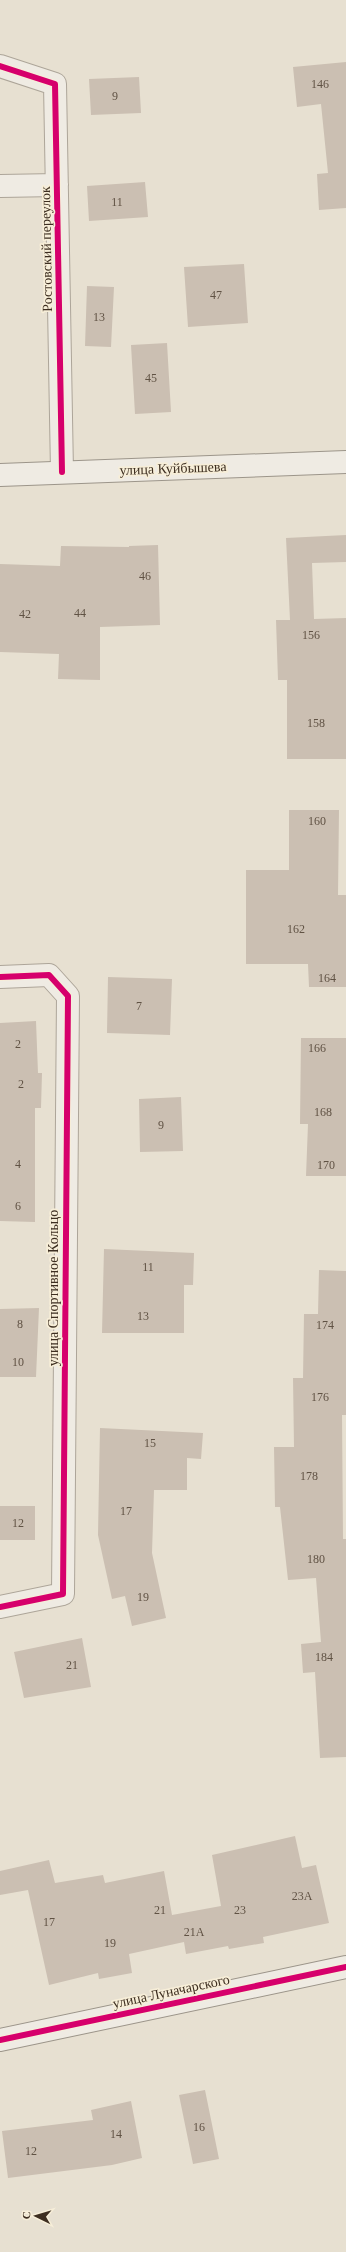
<svg xmlns="http://www.w3.org/2000/svg" width="346" height="2252" viewBox="0 0 346 2252" font-family="'Times New Roman',serif">
  <style>
    .building { fill: #cbbfb2 }
    .lines { fill: none; stroke-linecap: round; stroke-linejoin: round }
    .street-casing { stroke: #ada599; stroke-width: 24 }
    .secondary-casing { stroke: #9c958a; stroke-width: 24 }
    .street { stroke: #efebe3; stroke-width: 22 }
    .secondary { stroke: #efebe3; stroke-width: 22 }
    .cycleway-casing { stroke: #f7eed8; stroke-width: 8 }
    .cycleway { stroke: #d6006c; stroke-width: 6 }
    .labels { text-anchor: middle; stroke-width: 3.5; stroke-linejoin: round; paint-order: stroke }
    .number-label { font-size: 12px; fill: #605244 }
    .street-label { font-size: 14px; fill: #3d2e20; stroke: #f7eed8 }
  </style>
  <rect width="100%" height="100%" fill="#e7e0d1"/>
  <path class="building" d="M 346,62 L 346,208 L 319,210 L 317,174 L 328,173 L 321,104 L 297,107 L 293,67 Z
    M 139,77 L 141,113 L 91,115 L 89,79 Z
    M 145,182 L 148,217 L 89,221 L 87,186 Z
    M 244,264 L 248,323 L 188,327 L 184,267 Z
    M 87,286 L 114,287 L 111,347 L 85,346 Z
    M 167,343 L 171,412 L 135,414 L 131,345 Z
    M 346,535 L 346,562 L 312,563 L 314,619 L 346,618 L 346,759 L 287,759 L 287,680 L 278,680 L 276,620 L 290,620 L 286,538 Z
    M 158,545 L 160,625 L 100,627 L 100,680 L 58,679 L 59,654 L 0,652 L 0,564 L 60,566 L 61,546 L 129,547 L 129,546 Z
    M 289,810 L 339,810 L 338,895 L 346,895 L 346,987 L 309,987 L 308,964 L 246,964 L 246,870 L 289,870 Z
    M 108,977 L 172,979 L 170,1035 L 107,1033 Z
    M 36,1021 L 38,1073 L 42,1073 L 41,1108 L 35,1108 L 35,1222 L 0,1221 L 0,1023 Z
    M 301,1038 L 346,1038 L 346,1176 L 306,1176 L 308,1124 L 300,1124 Z
    M 181,1097 L 183,1151 L 140,1152 L 139,1099 Z
    M 104,1249 L 194,1253 L 193,1285 L 184,1285 L 184,1333 L 102,1333 Z
    M 319,1270 L 346,1271 L 346,1415 L 342,1415 L 343,1539 L 346,1539 L 346,1757 L 320,1758 L 315,1672 L 303,1673 L 301,1644 L 321,1642 L 316,1578 L 288,1580 L 280,1507 L 275,1507 L 274,1447 L 294,1447 L 293,1378 L 303,1378 L 304,1314 L 318,1314 Z
    M 39,1308 L 36,1377 L 0,1377 L 0,1309 Z
    M 100,1428 L 203,1433 L 201,1459 L 187,1458 L 187,1490 L 154,1490 L 152,1553 L 166,1618 L 132,1626 L 125,1596 L 112,1599 L 98,1535 Z
    M 0,1506 L 35,1506 L 35,1540 L 0,1540 Z
    M 82,1638 L 91,1687 L 24,1698 L 14,1652 Z
    M 295,1836 L 302,1868 L 316,1865 L 329,1923 L 263,1937 L 264,1943 L 229,1949 L 228,1946 L 186,1954 L 184,1942 L 129,1954 L 132,1973 L 99,1979 L 98,1973 L 49,1985 L 28,1890 L 0,1895 L 0,1871 L 49,1860 L 55,1883 L 103,1875 L 105,1883 L 164,1871 L 172,1915 L 221,1906 L 212,1855 Z
    M 205,2090 L 219,2159 L 193,2164 L 179,2095 Z
    M 131,2101 L 142,2158 L 112,2165 L 8,2178 L 2,2131 L 93,2120 L 91,2110 Z"/>
  <g class="lines">
    <g class="street-casing">
      <path id="street" d="M 0,66 L 55,84 L 62,472
        M 0,186 L 57,185
        M 0,977 L 49,975 L 68,996 L 63,1594 L 0,1607"/>
    </g>
    <g class="secondary-casing">
      <path id="secondary" d="M 0,475 L 346,462
        M 0,2040 L 346,1967"/>
    </g>
    <use href="#street" class="street"/>
    <use href="#secondary" class="secondary"/>
    <g class="cycleway-casing">
      <path id="cycleway" d="M 0,66 L 55,84 L 62,472
        M 0,977 L 49,975 L 68,996 L 63,1594 L 0,1607
        M 0,2040 L 346,1967"/>
    </g>
    <use href="#cycleway" class="cycleway"/>
  </g>
  <g class="labels">
    <g class="number-label">
      <text x="320" y="88">146</text>
      <text x="115" y="100">9</text>
      <text x="117" y="206">11</text>
      <text x="216" y="299">47</text>
      <text x="99" y="321">13</text>
      <text x="151" y="382">45</text>
      <text x="145" y="580">46</text>
      <text x="80" y="617">44</text>
      <text x="25" y="618">42</text>
      <text x="311" y="639">156</text>
      <text x="316" y="727">158</text>
      <text x="317" y="825">160</text>
      <text x="296" y="933">162</text>
      <text x="327" y="982">164</text>
      <text x="139" y="1010">7</text>
      <text x="18" y="1048">2</text>
      <text x="317" y="1052">166</text>
      <text x="21" y="1088">2</text>
      <text x="323" y="1116">168</text>
      <text x="161" y="1129">9</text>
      <text x="18" y="1168">4</text>
      <text x="326" y="1169">170</text>
      <text x="18" y="1210">6</text>
      <text x="148" y="1271">11</text>
      <text x="143" y="1320">13</text>
      <text x="20" y="1328">8</text>
      <text x="325" y="1329">174</text>
      <text x="18" y="1366">10</text>
      <text x="320" y="1401">176</text>
      <text x="150" y="1447">15</text>
      <text x="309" y="1480">178</text>
      <text x="126" y="1515">17</text>
      <text x="18" y="1527">12</text>
      <text x="316" y="1563">180</text>
      <text x="143" y="1601">19</text>
      <text x="324" y="1661">184</text>
      <text x="72" y="1669">21</text>
      <text x="302" y="1900">23А</text>
      <text x="160" y="1914">21</text>
      <text x="240" y="1914">23</text>
      <text x="49" y="1926">17</text>
      <text x="194" y="1936">21А</text>
      <text x="110" y="1947">19</text>
      <text x="199" y="2131">16</text>
      <text x="116" y="2138">14</text>
      <text x="31" y="2155">12</text>
    </g>
    <g class="street-label">
      <text transform="translate(46 249) rotate(-91)" y="5">Ростовский переулок</text>
      <text transform="translate(173 468) rotate(-2)" y="5">улица Куйбышева</text>
      <text transform="translate(53 1288) rotate(-90)" y="5">улица Спортивное Кольцо</text>
      <text transform="translate(171 1991) rotate(-12)" y="5">улица Луначарского</text>
    </g>
  </g>
  <g transform="translate(36 2216) rotate(275)" stroke="#f7eed8" stroke-width="3" paint-order="stroke">
  <path d="M0-3L7 15L0 10L-7 15Z" fill="#3d2e20"/>
  <text y="-6" font-size="11" font-weight="bold" text-anchor="middle" fill="#3d2e20">С</text>
  </g>
</svg>
